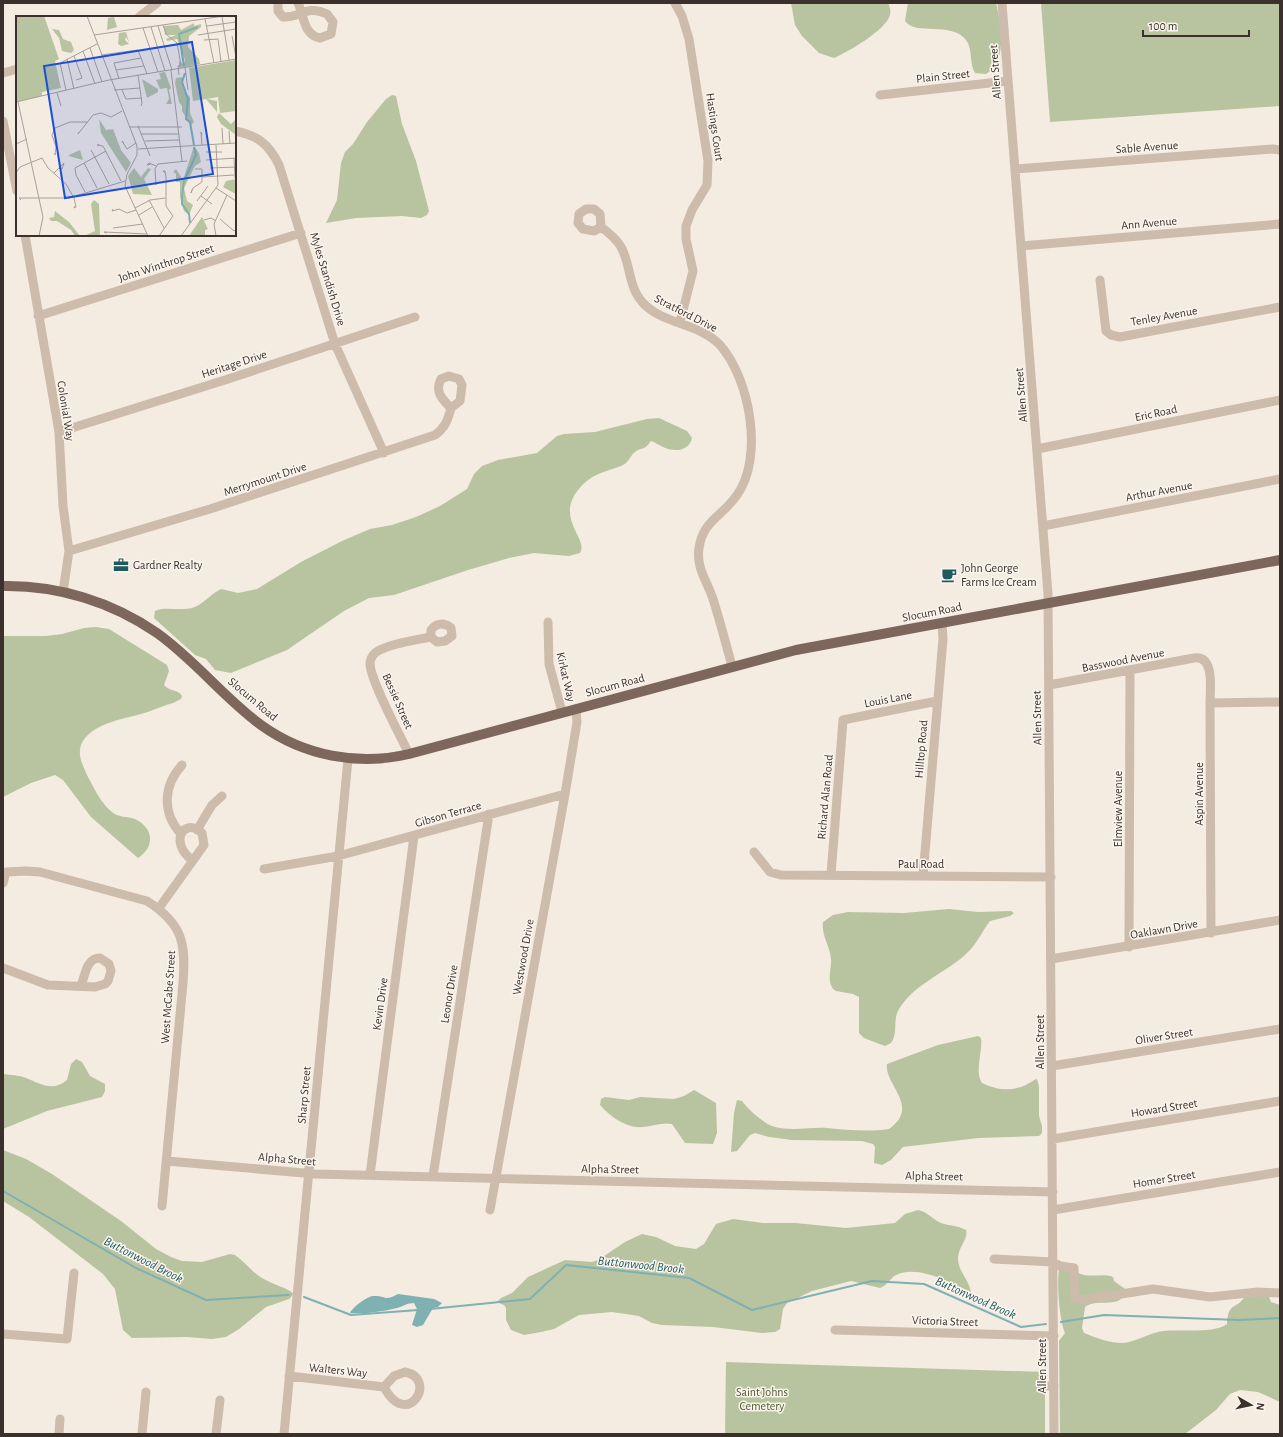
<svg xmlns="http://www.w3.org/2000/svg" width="1283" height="1437" viewBox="0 0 1283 1437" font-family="'Alegreya Sans',sans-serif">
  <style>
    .green { fill: #b8c4a0 }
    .water { fill: #7fb0b2 }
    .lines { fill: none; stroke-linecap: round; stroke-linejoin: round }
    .stream { stroke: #7fb0b2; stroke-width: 2 }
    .minor { stroke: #cdbbac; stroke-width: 9 }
    .major { stroke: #7d675c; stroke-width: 10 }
    .labels { text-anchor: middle; stroke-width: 3; stroke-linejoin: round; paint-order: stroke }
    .street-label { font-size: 12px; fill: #3b302b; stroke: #fbf5ee }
    .poi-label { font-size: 12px; fill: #3b302b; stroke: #fbf5ee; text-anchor: start }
    .park-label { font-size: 12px; fill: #4a5a2e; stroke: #fbf5ee }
    .water-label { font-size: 13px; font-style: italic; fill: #1f5a5e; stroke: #fbf5ee }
    .inset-river { fill: none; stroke: #7fb0b2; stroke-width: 2 }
    .inset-road { fill: none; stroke: #aaa098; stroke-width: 1 }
    .view { fill: #1d4ed8; fill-opacity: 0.15; stroke: #1d4ed8; stroke-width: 2 }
    .inset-edge { fill: none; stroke: #3b302b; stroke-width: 2 }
  </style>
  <rect width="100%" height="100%" fill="#f4ebe1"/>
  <path class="green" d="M 791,3 L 888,3 C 890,7 891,11 890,15 C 886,30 848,52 834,58 L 819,53 L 802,36 L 795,25 Z
    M 908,3 L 996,3 C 1001,24 1008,62 986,74 L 975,73 C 969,63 973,49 966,40 C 952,21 915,36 905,21 Z
    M 1041,3 L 1280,3 L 1280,106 L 1050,122 Z
    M 392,95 L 396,96 L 402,124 L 416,161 L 429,211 L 427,215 L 421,218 L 402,216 L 356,218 L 326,223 L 337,200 L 341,163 L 345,152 L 353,144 L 367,122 L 386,99 Z
    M 659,418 L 687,431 L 692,438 C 689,452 673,452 663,447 C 658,445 655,442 651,441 C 643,452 643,446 635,452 C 630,456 629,462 623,465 C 604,473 593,472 578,490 C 555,519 589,539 580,553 L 569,556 L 534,553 L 509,558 L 468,570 L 394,595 L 369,598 L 344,611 L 287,650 L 231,673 L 215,670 L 206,659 L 195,655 L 154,618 L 155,611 C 163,606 181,611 192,608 C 203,605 210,594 221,589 L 238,593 L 257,589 L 301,562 L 342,541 L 370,529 L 392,525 L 416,517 L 440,506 L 467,489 L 474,474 L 482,466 L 498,460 L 537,453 L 557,436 L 564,434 L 595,432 L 647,419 Z
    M 96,627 L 109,629 L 167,665 L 169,671 L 164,685 C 170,692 178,689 182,696 L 181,699 L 173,703 C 162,706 152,711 141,714 C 122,719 90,724 81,745 C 77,756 84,768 88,777 C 95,790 101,803 112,812 C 119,818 127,816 135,819 C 154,828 155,847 138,858 L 91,817 L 63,780 L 55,775 L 31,783 L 3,797 L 3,636 L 46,636 L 62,634 L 84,628 Z
    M 949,909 L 978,912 L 1011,911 L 1014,913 L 1010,916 L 990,921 C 982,931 977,944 967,953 C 946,973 913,984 898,1011 C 893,1020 898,1034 891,1043 L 885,1046 L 864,1038 L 859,1033 L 859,997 L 853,994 L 836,991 C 825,984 832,969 831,959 C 830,946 821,935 823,922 L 833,915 L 848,912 L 904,913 Z
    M 978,1036 L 981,1038 C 983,1052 974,1071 982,1083 C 998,1090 1009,1092 1026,1085 C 1030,1083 1033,1080 1037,1079 L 1039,1087 L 1039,1116 L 1042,1126 L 1042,1133 L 1039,1136 L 978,1138 L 903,1147 L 891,1160 L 882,1165 L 874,1163 L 875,1147 L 873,1144 L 862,1141 L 792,1140 L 769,1137 L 755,1133 L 750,1135 L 737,1151 L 731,1152 L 734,1113 L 737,1100 L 742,1101 C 748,1109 762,1122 772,1126 C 791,1132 809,1127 827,1128 C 848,1130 868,1132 889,1129 C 921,1106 884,1085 887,1064 L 938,1045 Z
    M 76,1059 L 82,1062 L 90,1076 L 105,1084 L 105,1091 L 102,1097 L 47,1111 L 3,1129 L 3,1074 C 10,1075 19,1075 26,1078 C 41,1084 52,1092 67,1080 L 71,1064 Z
    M 694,1090 L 716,1103 L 717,1133 L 713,1144 L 685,1143 L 672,1124 C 662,1122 653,1126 643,1127 C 627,1129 611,1117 600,1105 L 601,1099 L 605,1097 L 629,1100 L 640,1097 L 674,1099 L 684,1096 Z
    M 3,1150 L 26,1159 L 52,1174 L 121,1221 L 156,1249 L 171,1257 L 182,1261 L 202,1262 L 230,1254 L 235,1255 C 245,1262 252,1272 262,1278 C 273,1285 284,1286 294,1294 L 289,1299 L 266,1307 L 239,1329 L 226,1337 L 212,1339 L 187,1337 L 132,1338 L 123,1330 L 115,1289 L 103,1274 L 29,1217 L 3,1201 Z
    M 918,1210 C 928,1212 932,1219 941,1223 C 949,1226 957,1225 966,1230 C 969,1239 957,1248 958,1260 C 959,1272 969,1280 971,1292 C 951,1283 918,1264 896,1275 C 890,1278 888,1285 880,1288 L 851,1281 L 812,1291 L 787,1303 L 783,1309 L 780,1329 L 775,1332 L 762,1333 L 713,1327 L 662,1325 L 652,1323 L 639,1316 L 612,1312 L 579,1315 L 554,1329 L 541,1332 L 524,1335 L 511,1330 L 506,1320 L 506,1308 L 504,1305 L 497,1302 L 501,1298 L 512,1293 L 528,1277 L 565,1260 L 592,1262 L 598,1260 L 625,1242 L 642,1234 L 656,1237 L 675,1246 L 696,1249 L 704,1244 L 716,1224 L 733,1219 L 763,1223 L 795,1223 L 846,1228 L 895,1223 L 905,1214 Z
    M 1060,1264 C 1068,1268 1076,1273 1084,1275 C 1094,1277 1105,1273 1113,1277 L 1114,1281 L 1125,1289 C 1124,1311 1097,1297 1085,1307 L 1082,1328 L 1084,1333 C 1096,1338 1110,1343 1123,1343 C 1137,1342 1150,1332 1164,1331 C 1181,1329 1214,1334 1227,1324 C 1228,1300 1238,1311 1246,1294 L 1268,1294 L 1271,1302 L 1280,1305 L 1280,1402 L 1258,1392 L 1240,1390 L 1230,1394 L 1216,1410 L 1185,1434 L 1060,1434 L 1059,1341 L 1065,1333 C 1059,1319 1056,1279 1060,1264 Z
    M 726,1362 L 1045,1372 L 1045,1434 L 725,1434 Z"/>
  <path class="water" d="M 398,1294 L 434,1299 L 442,1303 L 438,1307 L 433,1308 L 423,1325 L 417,1327 L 412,1325 L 417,1309 L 414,1303 C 407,1303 404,1306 397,1308 C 381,1312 365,1314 350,1313 C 353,1307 366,1297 373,1296 C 386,1295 384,1302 398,1294 Z"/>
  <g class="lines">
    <path class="stream" d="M 3,1191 L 136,1268 L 206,1300 L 289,1295
      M 304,1297 L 351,1315 L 418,1310
      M 430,1309 L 530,1299 L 566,1265 L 689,1278 L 752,1310 L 872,1281 L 924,1284 L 1021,1327 L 1046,1324
      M 1061,1322 L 1104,1315 L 1239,1320 L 1280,1318"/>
    <path class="minor" d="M 278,3 L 278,11 L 283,17 C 302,18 305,4 327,14 L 333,22 L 331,34 L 320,38 C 303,35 304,15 298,3
      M 675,3 L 682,16 L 689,39 L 708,161 L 707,185 L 692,210 L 686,226 L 686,239 L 693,271 L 680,322
      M 1002,3 L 1048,594 L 1054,1434
      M 139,17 L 157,3
      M 3,73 L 17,69
      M 880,95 L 1008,81
      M 3,121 L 17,191
      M 235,131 C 257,135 269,144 279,165 L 335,344 L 384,453
      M 1015,169 L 1273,149 L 1280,150
      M 601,227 L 600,214 L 594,209 L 586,209 L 579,214 L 578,223 L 583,229 L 594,231 L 601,227 C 610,234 619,241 623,251 C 631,269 629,289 644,304 C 665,325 699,323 720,345 C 750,379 764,457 737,495 C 723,516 703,520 699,548 C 696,568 707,581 713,599 C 720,621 726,644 732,666
      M 25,235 L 59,432 L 63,506 L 69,551 L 63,592
      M 1021,246 L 1280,224
      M 1100,280 L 1106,331 L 1111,335 L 1120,337 L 1280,307
      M 38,316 L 301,233
      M 59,432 L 225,380 L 415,317
      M 1037,449 L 1280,400
      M 1043,526 L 1280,479
      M 69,551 L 210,509 L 435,435 C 445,428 448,420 451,408 C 443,400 434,392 441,379 L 449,376 L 459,379 L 462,385 L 460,401 L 451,408
      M 548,622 L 549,664 L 562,712
      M 1049,685 L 1194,658 C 1215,655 1210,689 1210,703 L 1211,933
      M 1210,703 L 1280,702
      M 409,754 C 400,735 371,682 370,664 C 370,660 372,656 375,653 C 386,644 417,640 431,637 L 437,642 L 445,641 L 452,636 L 451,628 C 444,622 436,623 431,630 L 431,637
      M 197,830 L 212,805 L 222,796
      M 181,834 C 162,813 163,786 182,765
      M 754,852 L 770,872 L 781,875 L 1051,877
      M 264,869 L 338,856 L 565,794
      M 6,872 L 26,871 L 40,872 L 147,901 C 183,924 186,943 183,983 L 162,1206
      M 831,875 L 843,720 L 937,701
      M 923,876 L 943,639 L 942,623
      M 3,883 L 6,872
      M 159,908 L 204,845 L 202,833 C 183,816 169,843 192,860
      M 1129,947 L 1130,671
      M 1051,959 L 1280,920
      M 3,968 L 48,985 L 95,987 L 105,984 L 108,981 L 111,971 L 109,964 L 100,958 C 86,958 85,976 81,986
      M 1052,1066 L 1280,1029
      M 1053,1139 L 1280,1101
      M 167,1161 L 315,1174 L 1053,1192
      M 370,1175 L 414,836
      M 433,1176 L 489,814
      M 490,1210 L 565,794 L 577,722 L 576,709
      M 1053,1210 L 1280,1172
      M 994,1259 L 1053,1262 L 1060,1266 L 1074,1268 L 1075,1298 L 1083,1300 L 1153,1289 L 1210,1297 L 1258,1292 L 1280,1293
      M 835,1330 L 1054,1336
      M 3,1334 L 67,1339 L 74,1273
      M 405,1372 C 439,1379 407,1431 384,1387 L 394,1376 Z
      M 289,1376 L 384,1387
      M 1042,1386 L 1054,1386
      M 59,1434 L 60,1419
      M 142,1434 L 146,1392
      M 216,1434 L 220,1400
      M 284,1434 L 348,759"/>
    <path class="major" d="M 3,586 C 58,585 112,602 157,633 C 195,660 224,698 261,725 C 304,756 358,766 409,754 L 796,650 L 1280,560"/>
  </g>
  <defs>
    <g id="office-bare" transform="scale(1.2)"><path d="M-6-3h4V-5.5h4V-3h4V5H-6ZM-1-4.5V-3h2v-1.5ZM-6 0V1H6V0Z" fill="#1f5a5e" stroke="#fbf5ee" stroke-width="2.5" paint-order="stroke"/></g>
    <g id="cafe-bare" transform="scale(1.2)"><path d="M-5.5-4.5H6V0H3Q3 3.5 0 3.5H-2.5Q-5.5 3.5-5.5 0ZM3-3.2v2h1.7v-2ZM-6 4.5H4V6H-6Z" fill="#1f5a5e" stroke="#fbf5ee" stroke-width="2.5" paint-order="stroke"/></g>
  </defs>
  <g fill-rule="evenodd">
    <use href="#office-bare" x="121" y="565"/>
    <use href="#cafe-bare" x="949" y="575"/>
  </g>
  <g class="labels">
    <g class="street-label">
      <text transform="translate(995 72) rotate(-94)" y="4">Allen Street</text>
      <text transform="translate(943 76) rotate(-6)" y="4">Plain Street</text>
      <text transform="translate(715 127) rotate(82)" y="4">Hastings Court</text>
      <text transform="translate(1147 147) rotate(-4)" y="4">Sable Avenue</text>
      <text transform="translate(1149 223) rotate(-5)" y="4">Ann Avenue</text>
      <text transform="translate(166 263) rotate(-18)" y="4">John Winthrop Street</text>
      <text transform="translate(328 279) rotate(73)" y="4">Myles Standish Drive</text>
      <text transform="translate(686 313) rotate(27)" y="4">Stratford Drive</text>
      <text transform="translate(1164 316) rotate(-10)" y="4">Tenley Avenue</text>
      <text transform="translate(234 364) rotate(-18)" y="4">Heritage Drive</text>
      <text transform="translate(1021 395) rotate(-95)" y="4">Allen Street</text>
      <text transform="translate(66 411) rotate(81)" y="4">Colonial Way</text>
      <text transform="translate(1156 413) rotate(-12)" y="4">Eric Road</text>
      <text transform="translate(265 479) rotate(-18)" y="4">Merrymount Drive</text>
      <text transform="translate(1159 491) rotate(-11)" y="4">Arthur Avenue</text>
      <text transform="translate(932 612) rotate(-11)" y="4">Slocum Road</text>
      <text transform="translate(1123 660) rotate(-11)" y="4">Basswood Avenue</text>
      <text transform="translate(566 677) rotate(77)" y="4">Kirkat Way</text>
      <text transform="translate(615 685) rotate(-15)" y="4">Slocum Road</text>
      <text transform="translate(253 699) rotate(40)" y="4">Slocum Road</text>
      <text transform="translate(888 699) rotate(-11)" y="4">Louis Lane</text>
      <text transform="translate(398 701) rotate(66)" y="4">Bessie Street</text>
      <text transform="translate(1037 718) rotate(-91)" y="4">Allen Street</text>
      <text transform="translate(921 749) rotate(-85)" y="4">Hilltop Road</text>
      <text transform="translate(1199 794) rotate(-90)" y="4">Aspin Avenue</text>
      <text transform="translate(825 797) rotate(-85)" y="4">Richard Alan Road</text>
      <text transform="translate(1118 809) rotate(-90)" y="4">Elmview Avenue</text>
      <text transform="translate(448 814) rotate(-16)" y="4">Gibson Terrace</text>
      <text x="921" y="868">Paul Road</text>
      <text transform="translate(1164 929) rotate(-10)" y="4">Oaklawn Drive</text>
      <text transform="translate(523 957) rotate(-80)" y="4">Westwood Drive</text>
      <text transform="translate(449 994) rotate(-81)" y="4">Leonor Drive</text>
      <text transform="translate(168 997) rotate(-86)" y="4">West McCabe Street</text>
      <text transform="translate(380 1004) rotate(-82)" y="4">Kevin Drive</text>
      <text transform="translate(1164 1036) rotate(-9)" y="4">Oliver Street</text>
      <text transform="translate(1040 1042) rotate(-90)" y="4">Allen Street</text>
      <text transform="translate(304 1095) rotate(-85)" y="4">Sharp Street</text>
      <text transform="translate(1164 1108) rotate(-9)" y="4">Howard Street</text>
      <text transform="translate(287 1159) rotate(5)" y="4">Alpha Street</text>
      <text transform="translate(610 1169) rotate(1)" y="4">Alpha Street</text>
      <text transform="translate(934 1176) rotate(1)" y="4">Alpha Street</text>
      <text transform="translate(1164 1179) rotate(-9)" y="4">Homer Street</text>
      <text transform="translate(945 1321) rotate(2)" y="4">Victoria Street</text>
      <text transform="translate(1042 1366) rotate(-90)" y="4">Allen Street</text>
      <text transform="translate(338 1370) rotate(6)" y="4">Walters Way</text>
    </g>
    <g class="poi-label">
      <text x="133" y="569">Gardner Realty</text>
      <text x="961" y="572">John George<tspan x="961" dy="14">Farms Ice Cream</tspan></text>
    </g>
    <g class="park-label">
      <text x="762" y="1396">Saint Johns<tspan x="762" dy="14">Cemetery</tspan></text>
    </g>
    <g class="water-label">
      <text transform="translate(144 1259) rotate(27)" y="5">Buttonwood Brook</text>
      <text transform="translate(641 1264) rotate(6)" y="5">Buttonwood Brook</text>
      <text transform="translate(976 1297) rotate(24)" y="5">Buttonwood Brook</text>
    </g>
  </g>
  <g transform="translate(16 16)">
    <rect width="220" height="220" fill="#f4ebe1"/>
    <path d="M 0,0 L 28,0 L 43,43 L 39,45 L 45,72 L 26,76 L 26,80 L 0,86 ZM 98,1 L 101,11 L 91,14 L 92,2 ZM 178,7 L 178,10 L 185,8 L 185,11 L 173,20 L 172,31 L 183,43 L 184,48 L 163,52 L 163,45 L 168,49 L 169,44 L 161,23 L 151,25 L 150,23 L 160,19 L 149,19 L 148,10 L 162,9 L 165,14 ZM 36,13 L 43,14 L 47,23 L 55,26 L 58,34 L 55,37 L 46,35 L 43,22 ZM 110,16 L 113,26 L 110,21 L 109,24 L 113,28 L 105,30 L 102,28 L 103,17 ZM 220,44 L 220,95 L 204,97 L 202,81 L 191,83 L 201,85 L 201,96 L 190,83 L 177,85 L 173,52 ZM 149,56 L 155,72 L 153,74 L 156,88 L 150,88 L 153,83 L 151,72 L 144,73 L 140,64 L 145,63 L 143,57 ZM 166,61 L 168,75 L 174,81 L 174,97 L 178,106 L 175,109 L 166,95 L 166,90 L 163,86 L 159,67 L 160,62 ZM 126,63 L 142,73 L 142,76 L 131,82 ZM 203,97 L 215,108 L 220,103 L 220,119 L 205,108 L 201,101 ZM 83,103 L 90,114 L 97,113 L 105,134 L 115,147 L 110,156 L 85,117 ZM 178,130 L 183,137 L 185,146 L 179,150 L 168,172 L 171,185 L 177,189 L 173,199 L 168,195 L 164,181 L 164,166 L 160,166 L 160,158 L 157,156 L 160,153 L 167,164 ZM 64,134 L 67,144 L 53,140 L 53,139 ZM 118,152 L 125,161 L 132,152 L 135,153 L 128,163 L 136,179 L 117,178 L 112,160 ZM 220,163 L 220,178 L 207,171 L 210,165 ZM 78,184 L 83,188 L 84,220 L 68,220 L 79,215 L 75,188 ZM 39,195 L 53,206 L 64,220 L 59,220 L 55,214 L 41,205 L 35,205 L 33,202 L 38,201 ZM 186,201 L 192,213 L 189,214 L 189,220 L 173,220 Z" fill="#b8c4a0"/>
    <path class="inset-river" d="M 168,50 L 163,18 L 182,11M 169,57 L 166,66 L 172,83 L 170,103 L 174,106 L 178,129M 174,207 L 173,198 L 166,188 L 166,180 L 168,165 L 180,139 L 178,131"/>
    <path class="inset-road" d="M 71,0 L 121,130 L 121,139 L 111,158 L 109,170 L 132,220M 206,1 L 213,44M 189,3 L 198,47M 147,9 L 150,18 L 161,27 L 165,49 L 162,50 L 163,59M 142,10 L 156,54M 191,10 L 220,6M 135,11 L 149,55M 127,12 L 142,56M 78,19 L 208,0M 182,19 L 220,13M 216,20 L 220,41M 188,24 L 202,23 L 205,46M 74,32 L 86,66M 67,35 L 79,68M 85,39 L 122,34 L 131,58M 58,40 L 66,62 L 60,64M 51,43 L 58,73M 169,51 L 172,74M 100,54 L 128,50M 155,54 L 166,145M 122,59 L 126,87 L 125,90M 103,63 L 98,47 L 125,42M 50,74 L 44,47 L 81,28M 98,74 L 124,72M 106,74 L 110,83 L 126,82M 41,77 L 45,90M 0,86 L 93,64 L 220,43M 2,86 L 27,201 L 23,220M 122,110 L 134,140M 113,111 L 166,111M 206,112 L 207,128M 213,115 L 214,128M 63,116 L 62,118 L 77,99 L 85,97 L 95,101 L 106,95M 125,118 L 163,118M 186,119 L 185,116 L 186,129M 129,125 L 164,124M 108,127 L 106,125 L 111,133 L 120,127M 0,128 L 11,123M 84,129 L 81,129 L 87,130 L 105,165M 122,133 L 220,127M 75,134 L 93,168M 190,136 L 206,136M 39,137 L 39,139 L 40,131 L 36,119 L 39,112 L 54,106 L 71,106M 218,142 L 219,162M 190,144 L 220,142M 68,147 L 81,172M 135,148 L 131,149 L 133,147 L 140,150M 194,152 L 220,151M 0,157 L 4,151 L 26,142 L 32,152 L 50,168 L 58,182 L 60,191 L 58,192 L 59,190M 38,157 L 48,147 L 46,153 L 43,152M 187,161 L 218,159M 139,167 L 140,169 L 139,153 L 142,148 L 171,145M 200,172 L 220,185M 176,174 L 175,177 L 177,172 L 186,166 L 186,153 L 179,153M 69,176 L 60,159 L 59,152 L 90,135M 185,180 L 196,188M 5,184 L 3,182 L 53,182 L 109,165M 133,184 L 148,212M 181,185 L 192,170M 119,192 L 134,184 L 149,182M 97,193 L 96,195 L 103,193 L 111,197 L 120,194M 123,199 L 136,191M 204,203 L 218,215 L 220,213M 188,204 L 195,202 L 200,205M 97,212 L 127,208M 91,217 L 88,216 L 131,218M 143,220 L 157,200 L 150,190 L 150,161 L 149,156 L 149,155 L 147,155 L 149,157M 165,220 L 202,169 L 200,129M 200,220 L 198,208 L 211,179"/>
    <path class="view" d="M 176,26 L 197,158 L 49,182 L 28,50 Z"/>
    <rect width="220" height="220" class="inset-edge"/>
  </g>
  <rect width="1283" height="1437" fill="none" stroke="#3b302b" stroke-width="8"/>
  <g transform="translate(1251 1405) rotate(99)" stroke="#fbf5ee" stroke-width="3" paint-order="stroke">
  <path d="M0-3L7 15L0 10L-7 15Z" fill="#3b302b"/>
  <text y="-6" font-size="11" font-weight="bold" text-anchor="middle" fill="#3b302b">N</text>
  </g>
  <path d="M1143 30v6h106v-6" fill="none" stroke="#3b302b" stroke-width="2"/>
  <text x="1149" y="30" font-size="12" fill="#3b302b" stroke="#fbf5ee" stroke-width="3" paint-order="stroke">100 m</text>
</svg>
